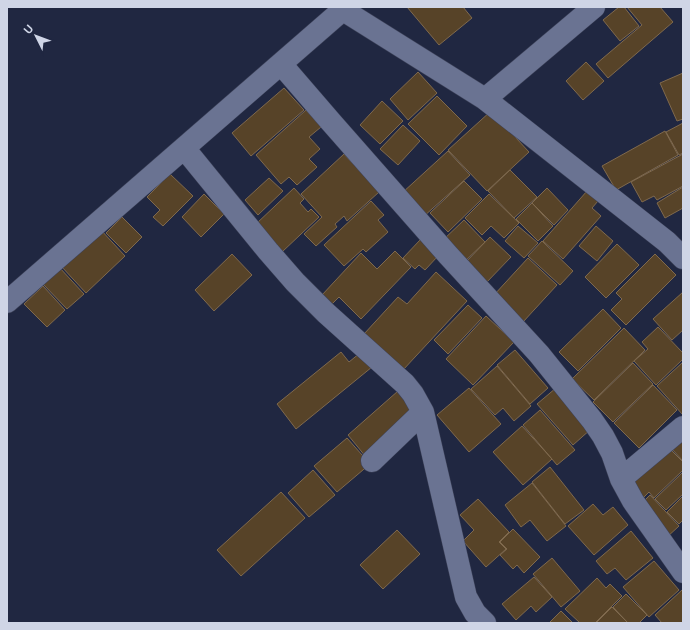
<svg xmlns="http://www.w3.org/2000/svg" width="690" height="630" viewBox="0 0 690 630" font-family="Inter,sans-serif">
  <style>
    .building { fill: #574328; stroke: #7f694d }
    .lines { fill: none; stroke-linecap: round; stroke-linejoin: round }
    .minor-casing { stroke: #3d4259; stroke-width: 23 }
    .minor { stroke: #6a7392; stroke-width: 22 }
  </style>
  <rect width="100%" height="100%" fill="#202741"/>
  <path class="building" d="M 407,7 L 463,7 L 472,18 L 439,45 Z
    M 619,7 L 624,7 L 639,26 L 620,41 L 603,20 Z
    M 627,7 L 660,7 L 673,22 L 608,78 L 596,64 L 642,25 Z
    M 586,62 L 604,81 L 583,100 L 566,81 Z
    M 418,72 L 437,93 L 408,120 L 390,99 Z
    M 683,73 L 683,119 L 677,121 L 660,83 Z
    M 284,88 L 304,110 L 251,156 L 232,133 Z
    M 437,96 L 467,126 L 439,155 L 408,124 Z
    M 382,101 L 403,121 L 380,144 L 360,125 Z
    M 306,110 L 321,127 L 309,137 L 320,149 L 309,159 L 317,167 L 297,185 L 289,177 L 281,184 L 256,155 Z
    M 491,111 L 529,152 L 487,191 L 448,150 Z
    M 683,123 L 683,153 L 679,155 L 666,132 Z
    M 403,125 L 420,141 L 398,165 L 380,149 Z
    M 665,131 L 678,155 L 616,190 L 602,166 Z
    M 448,151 L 470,175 L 423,217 L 402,193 Z
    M 344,154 L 379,192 L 347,221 L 344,216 L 335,224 L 337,227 L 316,246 L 304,234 L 322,217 L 301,194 Z
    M 683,154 L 683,186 L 657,200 L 654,196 L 642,202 L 631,182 Z
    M 510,170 L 537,197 L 514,218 L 488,191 Z
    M 170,174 L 193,196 L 163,226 L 153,217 L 160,210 L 147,197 Z
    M 269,178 L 283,191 L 258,215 L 245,200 Z
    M 464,181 L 482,199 L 448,232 L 430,213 Z
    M 683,187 L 683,208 L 665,218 L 657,203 Z
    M 294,188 L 304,199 L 300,203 L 308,212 L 311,209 L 319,217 L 282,252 L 256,224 Z
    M 547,188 L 568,210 L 554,225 L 532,203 Z
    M 587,191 L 598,201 L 592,208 L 601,216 L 563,259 L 543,241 Z
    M 204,194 L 224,214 L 201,237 L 182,217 Z
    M 489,194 L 519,223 L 504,238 L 491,226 L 482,235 L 465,218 Z
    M 371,201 L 384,215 L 378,220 L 388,232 L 366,252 L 363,249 L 344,266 L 324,245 Z
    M 532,203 L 553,226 L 538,241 L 516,219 Z
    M 122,217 L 142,237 L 126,253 L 106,233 Z
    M 464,220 L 485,242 L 463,263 L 442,241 Z
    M 518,226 L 538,243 L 524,258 L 505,241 Z
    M 596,226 L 613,241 L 597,261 L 579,246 Z
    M 100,229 L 125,256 L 86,293 L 61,266 Z
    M 490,237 L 511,257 L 485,284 L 464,264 Z
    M 420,240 L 438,256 L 425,270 L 419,265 L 415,269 L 403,258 Z
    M 542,241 L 573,271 L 560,285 L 528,256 Z
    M 617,244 L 639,265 L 606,298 L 585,277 Z
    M 395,251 L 411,267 L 361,319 L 339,297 L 332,304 L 322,295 L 361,253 L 377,269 Z
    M 232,254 L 252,275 L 214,311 L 195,290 Z
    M 655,254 L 676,275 L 626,325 L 611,310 L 622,299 L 616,293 Z
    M 528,258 L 557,285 L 523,322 L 494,295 Z
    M 59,267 L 84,294 L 67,309 L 42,283 Z
    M 436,272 L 467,301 L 403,370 L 364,334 L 398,297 L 407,304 Z
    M 43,286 L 65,310 L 47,327 L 24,304 Z
    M 683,292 L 683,330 L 672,340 L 653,319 Z
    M 468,305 L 482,318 L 448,354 L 434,340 Z
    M 603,309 L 621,328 L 578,371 L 559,352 Z
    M 486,316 L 514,342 L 473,385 L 446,359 Z
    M 658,327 L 683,353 L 683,359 L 656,385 L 634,361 L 648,349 L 642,342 Z
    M 624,328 L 645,350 L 594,400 L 572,379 Z
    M 515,350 L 548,388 L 530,404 L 497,365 Z
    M 341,352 L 349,362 L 360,353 L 372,367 L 296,429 L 277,404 Z
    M 683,362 L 683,415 L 657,386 Z
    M 633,363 L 653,384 L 613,422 L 593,402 Z
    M 497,366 L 531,406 L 514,421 L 503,408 L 495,415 L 471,389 Z
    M 653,385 L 677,410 L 639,448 L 614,423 Z
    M 469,388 L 501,424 L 469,452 L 437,415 Z
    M 556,388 L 591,429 L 573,445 L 537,404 Z
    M 398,391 L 417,413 L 366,457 L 348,435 Z
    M 540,410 L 575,450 L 557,465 L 523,425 Z
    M 522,426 L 552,459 L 523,485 L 493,452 Z
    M 683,437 L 683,461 L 671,448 Z
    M 347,438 L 370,464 L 337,492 L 314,466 Z
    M 668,447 L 683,462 L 683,470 L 654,498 L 649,492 L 643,498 L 630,484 Z
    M 550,467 L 584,510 L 565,524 L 532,482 Z
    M 313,470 L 335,495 L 309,517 L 288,493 Z
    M 683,472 L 683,494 L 666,510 L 655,499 Z
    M 532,483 L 566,526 L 547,541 L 530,520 L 521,527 L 505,505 Z
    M 281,492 L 305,518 L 241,576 L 217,550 Z
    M 650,495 L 679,526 L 666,538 L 638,507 Z
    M 683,496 L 683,520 L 679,524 L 667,512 Z
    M 478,499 L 509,532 L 499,542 L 506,549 L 486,567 L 463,541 L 474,530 L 460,515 Z
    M 593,504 L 603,515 L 613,507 L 628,525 L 594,555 L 568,526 Z
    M 513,529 L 540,557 L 524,573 L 517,565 L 513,569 L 500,555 L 507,549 L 500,542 Z
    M 397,530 L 420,554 L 383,589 L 360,565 Z
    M 631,531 L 653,558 L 626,580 L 615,568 L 607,574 L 596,561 Z
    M 552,558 L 580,591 L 561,607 L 533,574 Z
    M 654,561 L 679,590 L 649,617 L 623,587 Z
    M 534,577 L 552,597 L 536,612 L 531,606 L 516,620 L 502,604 Z
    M 597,578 L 606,588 L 610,584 L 622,596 L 595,623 L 580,623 L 565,609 Z
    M 682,590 L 683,591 L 683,623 L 662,623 L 655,615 Z
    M 626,594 L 647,615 L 639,623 L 628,623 L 613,607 Z
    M 612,607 L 628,623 L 596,623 Z
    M 561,611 L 573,623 L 549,623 Z"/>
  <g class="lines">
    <g class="minor-casing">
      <path id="minor" d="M 343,10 L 485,99 L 667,242 L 683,258
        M 281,64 L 331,122 L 448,255 L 539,354 L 592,420 L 603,436 L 612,453 L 621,479 L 633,501 L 683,572
        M 485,99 L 594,7
        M 184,148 L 268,251 L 295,282 L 326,313 L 405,384 L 413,394 L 423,412 L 466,597 L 475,613 L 485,623
        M 7,302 L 346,7
        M 372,461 L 423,412
        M 621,479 L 683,427"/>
    </g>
    <use href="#minor" class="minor"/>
  </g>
  <rect width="690" height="630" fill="none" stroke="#cfd5e6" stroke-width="16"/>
  <g transform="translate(36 36) rotate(312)" stroke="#202741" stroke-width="3" paint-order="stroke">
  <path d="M0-3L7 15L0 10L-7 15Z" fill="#cfd5e6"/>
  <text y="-6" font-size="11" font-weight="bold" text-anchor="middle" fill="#cfd5e6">U</text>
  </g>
</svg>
